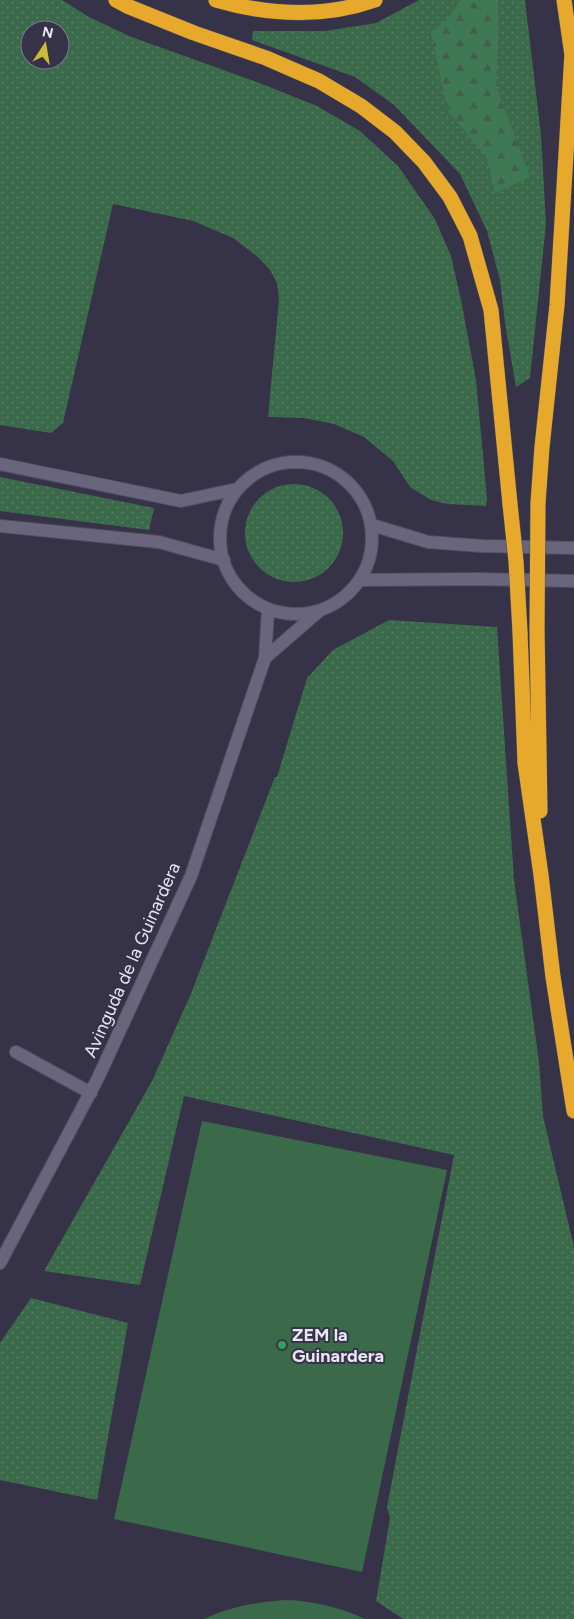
<svg xmlns="http://www.w3.org/2000/svg" width="574" height="1619" viewBox="0 0 574 1619" font-family="Figtree,sans-serif">
  <style>
    .grass { fill: url(#grass-dots); fill-rule: evenodd }
    .forest { fill: url(#forest-firs) }
    .pitch { fill: #3b6a4b }
    .lines { fill: none; stroke-linecap: round; stroke-linejoin: round }
    .minor-casing { stroke: #534f60; stroke-width: 14 }
    .highway-casing { stroke: #534f60; stroke-width: 16 }
    .minor { stroke: #69657c; stroke-width: 12 }
    .highway { stroke: #e7a92b; stroke-width: 15 }
    .highway-bridge-casing { stroke: #534f60; stroke-width: 16; stroke-linecap: butt }
    .highway-bridge { stroke: #e7a92b; stroke-width: 15 }
    .leisure-dot { fill: #2e9e5b; stroke: #363247; stroke-width: 2 }
    .labels { text-anchor: middle; stroke-width: 4; stroke-linejoin: round; paint-order: stroke }
    .street-label { font-size: 18px; fill: #e8e6f3; stroke: #363247 }
    .poi-label { font-size: 18px; font-weight: bold; fill: #e8e6f3; stroke: #363247; text-anchor: start }
  </style>
  <defs>
    <pattern id="grass-dots" width="8" height="8" patternUnits="userSpaceOnUse" patternTransform="scale(1.25)"><rect width="8" height="8" fill="#3b6a4b"/><path d="M2 2h.1M6 6h.1" fill="none" stroke="#577f65" stroke-width="1.8" stroke-linecap="round"/></pattern>
    <pattern id="forest-firs" width="22" height="20" patternUnits="userSpaceOnUse" patternTransform="scale(1.25)"><rect width="22" height="20" fill="#3f7953"/><path d="M5 1l3.5 6h-7zM16 11l3.5 6h-7z" fill="#425f4e"/></pattern>
  </defs>
  <rect width="100%" height="100%" fill="#363247"/>
  <path class="grass" d="M 0,0 L 62,0 L 89,17 L 129,36 L 257,82 L 317,106 L 360,131 L 398,166 L 435,219 L 451,256 L 461,300 L 476,380 L 487,498 L 486,506 L 447,504 L 431,500 L 410,487 L 393,461 L 364,437 L 334,424 L 304,418 L 268,417 L 279,300 L 277,283 L 270,270 L 258,257 L 233,238 L 193,221 L 113,204 L 63,423 L 51,433 L 0,425 ZM 30,30 L 60,30 L 60,60 L 30,60 Z
    M 419,0 L 525,0 L 541,135 L 546,224 L 530,378 L 516,387 L 505,323 L 500,280 L 487,231 L 460,174 L 394,105 L 355,77 L 252,40 L 253,31 L 325,31 L 376,23 Z
    M 0,477 L 154,508 L 149,530 L 0,511 Z
    M245 533a49 49 0 1 1 98 0a49 49 0 1 1-98 0Z
    M 389,620 L 497,627 L 514,880 L 539,1062 L 543,1116 L 574,1247 L 574,1619 L 403,1619 L 376,1601 L 390,1518 L 387,1507 L 454,1155 L 184,1096 L 140,1285 L 44,1271 L 152,1081 L 190,996 L 275,777 L 277,777 L 307,678 L 333,650 Z
    M 31,1298 L 128,1323 L 97,1500 L 0,1480 L 0,1343 Z"/>
  <path class="forest" d="M 461,0 L 498,0 L 498,42 L 496,86 L 530,177 L 495,193 L 486,156 L 448,111 L 431,33 L 448,19 Z"/>
  <path class="pitch" d="M 202,1121 L 447,1170 L 362,1572 L 114,1519 Z
    M 285,1600 C 313,1601 340,1607 365,1619 L 204,1619 C 230,1607 256,1602 285,1600 Z"/>
  <g class="lines">
    <g class="minor-casing">
      <path id="minor" d="M220 538a76 76 0 1 1 152 0a76 76 0 1 1-152 0Z
        M 0,464 L 181,501 L 237,489
        M 372,525 L 428,542 L 482,546 L 574,548
        M 0,526 L 159,542 L 224,560
        M 361,580 L 479,579 L 574,581
        M 265,658 L 318,612
        M 16,1052 L 91,1093
        M 0,1263 L 98,1078 L 191,876 L 265,658 L 268,610"/>
    </g>
    <g class="highway-casing">
      <path id="highway" d="M 116,0 L 127,6 L 194,33 L 266,58 L 319,81 L 361,106 L 395,132 L 424,162 L 450,197 L 470,236 L 491,310 L 510,504
        M 216,0 C 268,15 324,18 375,0
        M 564,0 L 573,62
        M 538,503 L 542,447 L 557,305 L 572,53
        M 537,630 L 540,811
        M 520,632 L 525,763 L 541,875 L 553,977 L 574,1111"/>
    </g>
    <use href="#minor" class="minor"/>
    <use href="#highway" class="highway"/>
    <g class="highway-bridge-casing">
      <path id="highway-bridge" d="M 510,504 L 516,561 L 520,632
        M 537,630 L 538,503"/>
    </g>
    <use href="#highway-bridge" class="highway-bridge"/>
  </g>
  <circle class="leisure-dot" cx="282" cy="1345" r="5"/>
  <g class="labels">
    <g class="street-label">
      <text transform="translate(132 960) rotate(-66)" y="6">Avinguda de la Guinardera</text>
    </g>
    <g class="poi-label">
      <text x="292" y="1341">ZEM la<tspan x="292" dy="21">Guinardera</tspan></text>
    </g>
  </g>
  <g transform="translate(45 45) rotate(12)"><circle r="24" fill="#363247" stroke="#7d7a8c"/>
  <path d="M0-4L9 19L0 12L-9 19Z" fill="#cbba39"/>
  <text y="-8" font-size="14" font-weight="bold" text-anchor="middle" fill="#e8e6f3">N</text>
  </g>
</svg>
